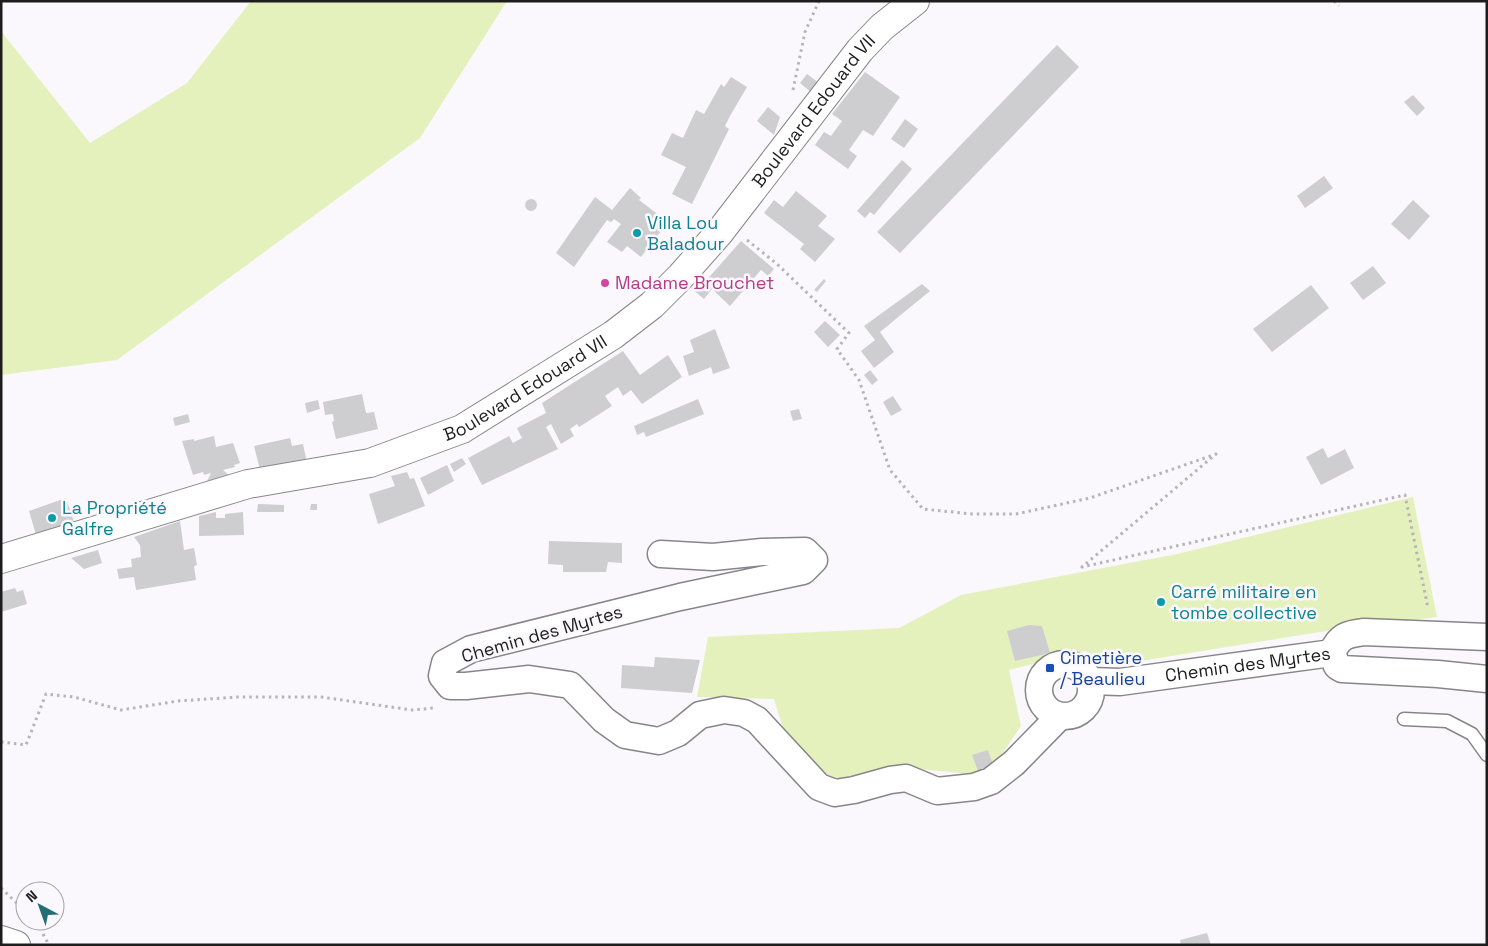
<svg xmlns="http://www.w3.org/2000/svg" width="1488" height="946" viewBox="0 0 1488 946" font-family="'Space Grotesk',sans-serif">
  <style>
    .green { fill: #e5f1bc }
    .building { fill: #cecdd0 }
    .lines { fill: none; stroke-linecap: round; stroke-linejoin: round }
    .lane-casing { stroke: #878589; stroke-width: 15 }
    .street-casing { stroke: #878589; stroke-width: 29 }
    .secondary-casing { stroke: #878589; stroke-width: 30 }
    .path { stroke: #b6b4b7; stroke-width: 3; stroke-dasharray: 2.5 4; stroke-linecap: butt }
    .lane { stroke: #fff; stroke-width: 12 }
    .street { stroke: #fff; stroke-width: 26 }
    .secondary { stroke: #fff; stroke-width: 28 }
    .culture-dot { fill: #0f9aa8; stroke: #faf8fc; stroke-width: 2 }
    .hotel-dot { fill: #d1479c; stroke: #faf8fc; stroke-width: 2 }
    .transit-dot { fill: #1a4fb4; stroke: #faf8fc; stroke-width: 2 }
    .labels { text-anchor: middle; stroke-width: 5; stroke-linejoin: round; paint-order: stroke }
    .street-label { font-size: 18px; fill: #1e1d1e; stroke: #faf8fc }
    .culture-label { font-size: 18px; fill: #0d838f; stroke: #faf8fc; text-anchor: start }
    .hotel-label { font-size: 18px; fill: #b23c85; stroke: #faf8fc; text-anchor: start }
    .transit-label { font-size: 18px; fill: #164399; stroke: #faf8fc; text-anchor: start }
  </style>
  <rect width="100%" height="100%" fill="#faf8fc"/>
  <path class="green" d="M 251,1 L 507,1 L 420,138 L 117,360 L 1,375 L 1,31 L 90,143 L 187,83 Z
    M 1413,497 L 1437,617 L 1320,632 L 1116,665 L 1085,651 L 1009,670 L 1021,726 L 993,767 L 979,775 L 899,767 L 847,779 L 826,779 L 784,732 L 774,699 L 697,697 L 708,637 L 899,628 L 961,595 L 1177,554 Z"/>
  <path class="building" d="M 1057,45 L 1079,67 L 900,253 L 877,232 Z
    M 865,72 L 900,97 L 873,136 L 863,130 L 849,150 L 857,156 L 848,169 L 815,145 L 824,132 L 831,136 L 842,121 L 832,114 Z
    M 807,74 L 819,83 L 812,93 L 800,83 Z
    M 731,77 L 747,87 L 730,116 L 725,126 L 729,129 L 692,204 L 672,194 L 686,167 L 661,155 L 672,133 L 683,138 L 696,110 L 704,114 L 721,84 L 724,87 Z
    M 1413,95 L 1425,108 L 1417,116 L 1404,102 Z
    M 768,107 L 780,117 L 774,135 L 757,121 Z
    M 905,119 L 918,129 L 904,148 L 891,139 Z
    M 902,160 L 912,169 L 874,215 L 870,212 L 865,218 L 857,211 Z
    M 1324,176 L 1333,188 L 1305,208 L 1297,196 Z
    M 630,188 L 641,198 L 639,200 L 668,222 L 641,257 L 627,246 L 622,252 L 607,242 L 621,224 L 614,219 L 611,222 L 607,220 L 574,267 L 556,253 L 595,197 L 612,210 Z
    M 796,191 L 827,216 L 818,226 L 835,239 L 815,262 L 800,249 L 804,244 L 764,213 L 774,200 L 783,207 Z
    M525 205a6 6 0 1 1 12 0a6 6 0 1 1-12 0Z
    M 1413,200 L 1430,216 L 1409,240 L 1391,224 Z
    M 741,241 L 774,269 L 768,276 L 761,270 L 730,306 L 712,289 L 704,299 L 691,288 L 699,279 L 704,283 Z
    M 1373,266 L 1386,283 L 1363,300 L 1350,283 Z
    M 824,279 L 826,281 L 817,292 L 814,290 Z
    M 922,284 L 930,291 L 880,332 L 894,352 L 874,368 L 861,351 L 875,340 L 864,326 Z
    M 1311,285 L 1329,308 L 1272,352 L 1253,329 Z
    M 825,321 L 840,335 L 828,347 L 814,332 Z
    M 715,329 L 730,368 L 713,374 L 711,367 L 689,376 L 683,356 L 694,352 L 690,340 Z
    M 623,351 L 640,375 L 668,355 L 682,377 L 642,404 L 631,390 L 623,396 L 618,387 L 605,396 L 612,406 L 579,427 L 577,424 L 570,429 L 574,436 L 561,444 L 551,424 L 546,427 L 558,449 L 482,485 L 468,458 L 509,436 L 513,443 L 522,438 L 517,428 L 546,413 L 542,403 Z
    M 870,370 L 878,380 L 872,385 L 864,375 Z
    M 362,394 L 366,413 L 374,412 L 378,429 L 336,439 L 332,422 L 334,421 L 333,414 L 325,415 L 323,402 Z
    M 893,396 L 902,410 L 891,416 L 883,402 Z
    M 698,399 L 704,414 L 646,437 L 644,432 L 637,435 L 634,426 Z
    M 318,400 L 320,409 L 307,413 L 305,403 Z
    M 799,409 L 802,419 L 793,421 L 790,411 Z
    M 188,414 L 190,422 L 175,426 L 173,418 Z
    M 214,436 L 216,447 L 233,443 L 240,463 L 234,465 L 235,467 L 223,470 L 231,477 L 206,483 L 211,473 L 204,475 L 203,472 L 193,475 L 182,441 L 194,439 L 194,441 Z
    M 290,438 L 292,446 L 303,444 L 307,463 L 260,470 L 254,446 Z
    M 1323,448 L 1328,458 L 1345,449 L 1354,468 L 1321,485 L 1306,457 Z
    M 462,458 L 466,464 L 454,472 L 450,464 Z
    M 447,465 L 454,481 L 428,495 L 420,478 Z
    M 407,472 L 410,479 L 414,478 L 425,506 L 378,524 L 369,494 L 395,486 L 391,476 Z
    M 66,498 L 75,525 L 37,538 L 29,511 Z
    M 258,504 L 284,505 L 284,512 L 257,512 Z
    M 311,504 L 317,504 L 317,510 L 310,510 Z
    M 216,512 L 216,518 L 225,518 L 225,514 L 243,512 L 244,535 L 199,536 L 199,516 Z
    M 180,521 L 184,550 L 194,548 L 197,565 L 194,566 L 196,580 L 136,590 L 134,577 L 119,579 L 117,569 L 132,567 L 131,559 L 141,557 L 140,545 L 134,537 Z
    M 549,541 L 622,543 L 622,563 L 608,562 L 606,572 L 563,572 L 563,565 L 548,564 Z
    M 98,550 L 102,563 L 84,569 L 71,558 Z
    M 15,588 L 17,592 L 23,590 L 27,604 L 1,612 L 1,592 Z
    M 1029,625 L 1042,626 L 1050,653 L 1015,661 L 1007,631 Z
    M 655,657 L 700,660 L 692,693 L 621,688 L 622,665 L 654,667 Z
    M 988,750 L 993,765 L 978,771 L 972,755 Z
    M 1207,933 L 1211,945 L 1181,945 L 1180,940 Z"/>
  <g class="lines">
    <g class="lane-casing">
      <path id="lane" d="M 1404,719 L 1447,721 L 1472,734 L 1487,755"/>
    </g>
    <g class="street-casing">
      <g id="street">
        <path d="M 661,554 L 713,557 L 762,552 L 805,551 L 814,560 L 803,571 L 680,597 L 471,649 L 445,663 L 442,676 L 450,686 L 466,686 L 529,679 L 570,685 L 604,720 L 625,735 L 659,741 L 678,733 L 700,715 L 724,710 L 744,713 L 757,720 L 819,787 L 835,793 L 854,790 L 890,780 L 906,778 L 937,791 L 974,787 L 991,781 L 1014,763 L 1060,716"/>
        <path d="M 1332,653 L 1337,666 L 1342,669 L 1438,674 L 1487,679"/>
        <circle cx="1065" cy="690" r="26"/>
        <path id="s1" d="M 1090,681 L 1120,682 L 1332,653 C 1339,636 1347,634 1364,632 L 1487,637"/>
      </g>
    </g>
    <g class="secondary-casing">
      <g id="secondary">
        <path id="s2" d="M 1,559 L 248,484 L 370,463 L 462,429 L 613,335 L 652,305 L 681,276 L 719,233 L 860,50 L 882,27 L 915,1"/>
        <path d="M 1,940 L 16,945"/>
      </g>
    </g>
    <path class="path" d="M 1334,1 L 1339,6
      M 793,90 L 805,32 L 819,1
      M 747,240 L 777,264 L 849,333 L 837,349 L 859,380 L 890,470 L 923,509 L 972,514 L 1016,514 L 1090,498 L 1216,454 L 1082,567 L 1405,495 L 1428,608
      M 1,742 L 26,745 L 46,694 L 74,697 L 121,710 L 178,701 L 238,697 L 321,697 L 412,710 L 434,708
      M 1,888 L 25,911
      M 43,934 L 49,945"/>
    <use href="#lane" class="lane"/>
    <use href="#street" class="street"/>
    <use href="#secondary" class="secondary"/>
  </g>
  <g class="culture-dot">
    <circle cx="637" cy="233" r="5"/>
    <circle cx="52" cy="518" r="5"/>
    <circle cx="1161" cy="602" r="5"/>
  </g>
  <circle class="hotel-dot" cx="605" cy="283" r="5"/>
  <rect class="transit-dot" x="1045" y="663" width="10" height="10" rx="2.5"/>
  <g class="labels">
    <g class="street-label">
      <text dy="6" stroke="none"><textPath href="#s2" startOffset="960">Boulevard Edouard VII</textPath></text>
      <text dy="6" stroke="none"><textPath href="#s2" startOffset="555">Boulevard Edouard VII</textPath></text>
      <text transform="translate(542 634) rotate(-16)" y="6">Chemin des Myrtes</text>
      <text dy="6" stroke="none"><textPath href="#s1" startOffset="159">Chemin des Myrtes</textPath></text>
    </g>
    <g class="culture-label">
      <text x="647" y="229">Villa Lou<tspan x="647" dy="21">Baladour</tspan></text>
      <text x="62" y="514">La Propriété<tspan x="62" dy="21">Galfre</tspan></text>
      <text x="1171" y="598">Carré militaire en<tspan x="1171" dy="21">tombe collective</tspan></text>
    </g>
    <g class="hotel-label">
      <text x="615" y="289">Madame Brouchet</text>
    </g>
    <g class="transit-label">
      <text x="1060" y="664">Cimetière<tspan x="1060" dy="21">/ Beaulieu</tspan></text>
    </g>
  </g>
  <rect width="1488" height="946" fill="none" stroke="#1e1d1e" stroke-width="5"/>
  <g transform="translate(40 906) rotate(319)"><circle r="24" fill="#faf8fc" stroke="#a2a0a3"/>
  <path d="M0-4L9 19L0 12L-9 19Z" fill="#246e76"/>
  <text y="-8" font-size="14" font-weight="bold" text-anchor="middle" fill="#1e1d1e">N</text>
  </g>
</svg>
